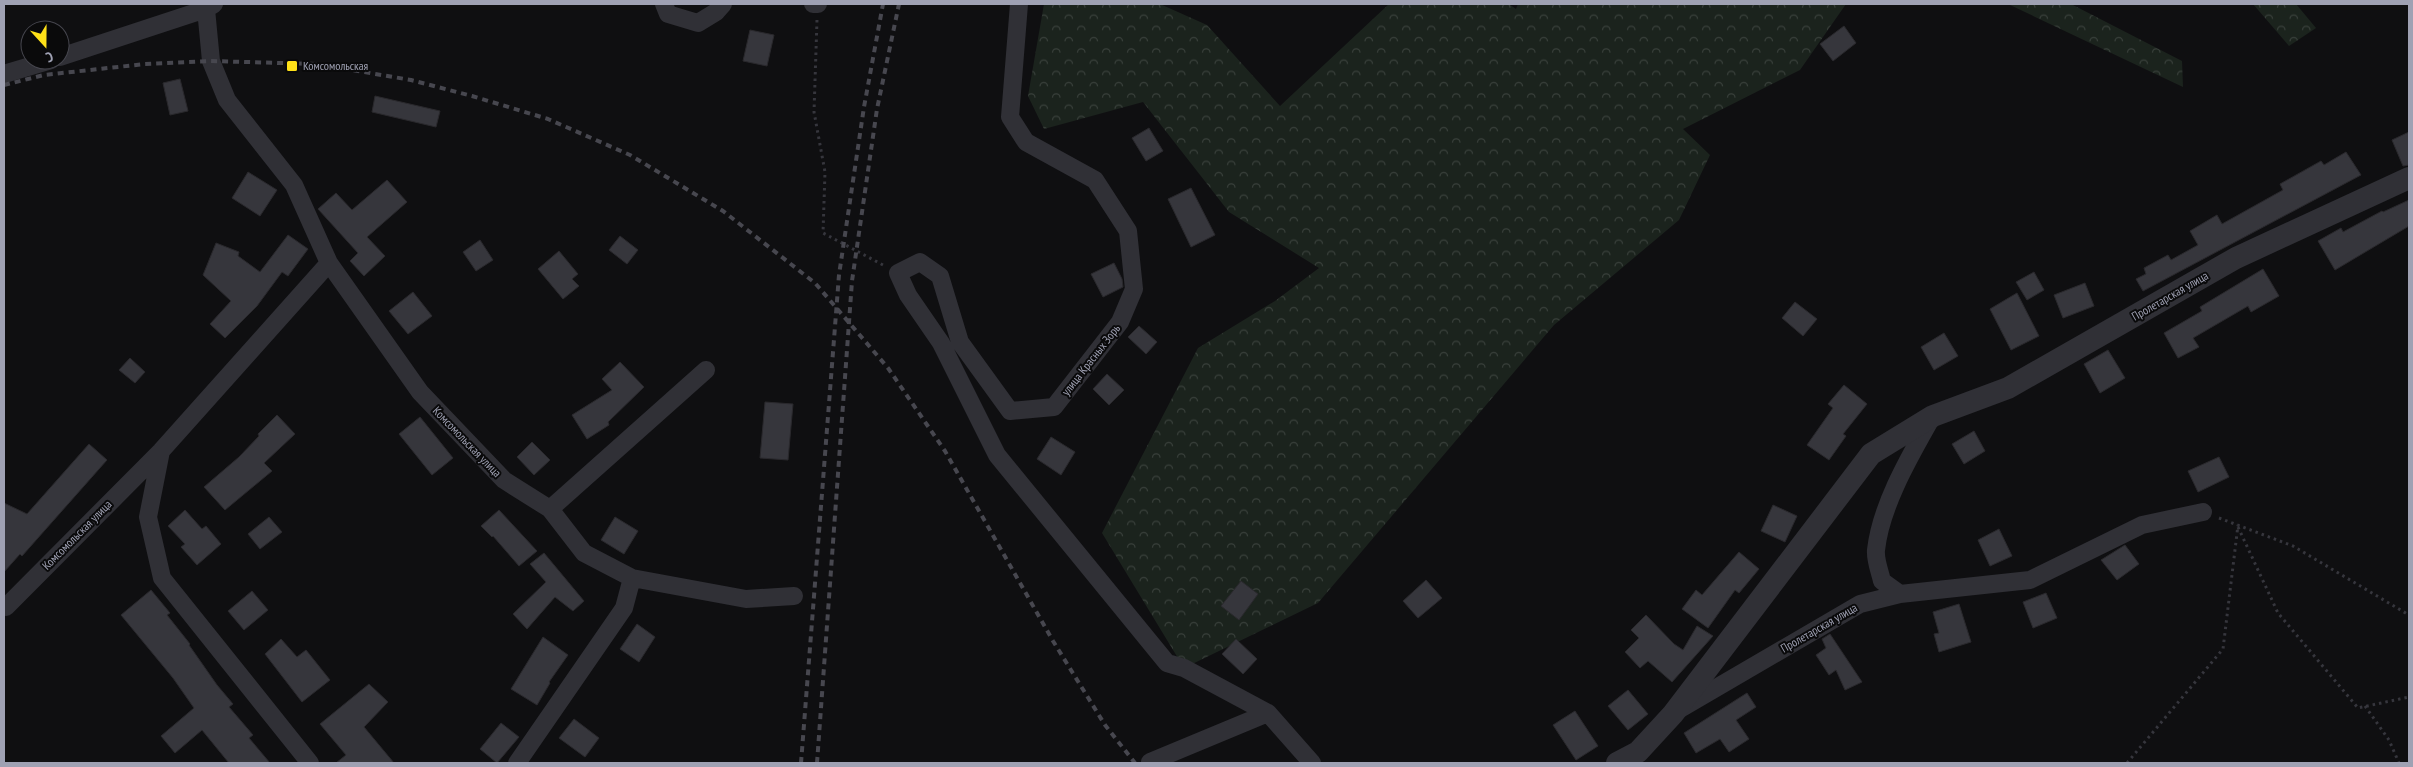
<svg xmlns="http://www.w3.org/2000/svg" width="2413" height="767" viewBox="0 0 2413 767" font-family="'PT Sans Narrow',sans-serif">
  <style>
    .forest { fill: url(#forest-crowns) }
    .building { fill: #36363c; stroke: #2a292d }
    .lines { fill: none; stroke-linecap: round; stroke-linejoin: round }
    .path { stroke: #36363d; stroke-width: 3; stroke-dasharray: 2.5 4; stroke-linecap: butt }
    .minor { stroke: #303036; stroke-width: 18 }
    .tertiary { stroke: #303036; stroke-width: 22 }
    .rail { stroke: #47474f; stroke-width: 4; stroke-dasharray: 6 5; stroke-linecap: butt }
    .poi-dot { fill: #ffe118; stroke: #0a0a0b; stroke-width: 2 }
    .labels { text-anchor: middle; stroke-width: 4; stroke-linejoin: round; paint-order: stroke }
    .poi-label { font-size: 12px; fill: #9fa1b3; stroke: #0a0a0b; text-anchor: start }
    .street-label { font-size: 12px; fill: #9fa1b3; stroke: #0a0a0b }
  </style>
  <defs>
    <pattern id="forest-crowns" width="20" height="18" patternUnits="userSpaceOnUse" patternTransform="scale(1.25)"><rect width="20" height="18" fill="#1b231d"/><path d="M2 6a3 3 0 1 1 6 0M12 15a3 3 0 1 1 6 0" fill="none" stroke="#39403b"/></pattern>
  </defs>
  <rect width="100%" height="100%" fill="#0f0f11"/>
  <path class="forest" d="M 1044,4 L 1160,4 L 1207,25 L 1280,106 L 1389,4 L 1509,4 L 1516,9 L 1518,4 L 1846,4 L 1800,70 L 1683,129 L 1710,155 L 1679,220 L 1554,325 L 1318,603 L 1184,668 L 1102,533 L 1198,348 L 1275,301 L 1319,268 L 1229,212 L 1143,102 L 1044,129 L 1028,96 Z
    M 2008,4 L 2071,4 L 2182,61 L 2183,87 Z
    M 2253,4 L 2296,4 L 2316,28 L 2289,46 Z"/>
  <path class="building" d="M 1844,26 L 1856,43 L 1833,61 L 1820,44 Z
    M 750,30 L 774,35 L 767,66 L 743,61 Z
    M 180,79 L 188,111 L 170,115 L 163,83 Z
    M 375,96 L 440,111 L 436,127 L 372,112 Z
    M 1149,128 L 1163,151 L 1146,161 L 1132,138 Z
    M 2409,132 L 2409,165 L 2403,166 L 2392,140 Z
    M 2346,152 L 2361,175 L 2143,291 L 2136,279 L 2146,274 L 2144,268 L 2168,255 L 2171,260 L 2198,245 L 2190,231 L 2217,215 L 2222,224 L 2283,190 L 2280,184 L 2321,161 L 2324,165 Z
    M 248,172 L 277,190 L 260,216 L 232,198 Z
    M 387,180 L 407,202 L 367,237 L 385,256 L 364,276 L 350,261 L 358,253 L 318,209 L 336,193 L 352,210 Z
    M 1191,188 L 1215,235 L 1191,247 L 1168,199 Z
    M 2409,200 L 2409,226 L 2335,270 L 2318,241 L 2341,228 L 2343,232 L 2382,211 L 2383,212 Z
    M 288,235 L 308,249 L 288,276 L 282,272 L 257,306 L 225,338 L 210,324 L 231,301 L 203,275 L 216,243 L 239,252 L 238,256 L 260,272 Z
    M 620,236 L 638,250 L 627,264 L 609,250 Z
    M 480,240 L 493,260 L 476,271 L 463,252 Z
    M 559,251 L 578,274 L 572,279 L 579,286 L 563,299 L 538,269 Z
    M 1114,263 L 1122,279 L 1123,287 L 1103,297 L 1091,274 Z
    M 2263,269 L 2279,296 L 2251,312 L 2248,306 L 2193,338 L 2199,347 L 2178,358 L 2164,333 L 2202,311 L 2200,307 Z
    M 2034,272 L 2044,290 L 2027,300 L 2016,282 Z
    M 2085,283 L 2094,306 L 2063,318 L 2054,295 Z
    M 413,292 L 432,316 L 408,334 L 389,311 Z
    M 2017,293 L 2039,336 L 2011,350 L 1990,309 Z
    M 1795,302 L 1817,319 L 1803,336 L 1782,318 Z
    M 1139,326 L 1157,342 L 1146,354 L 1128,337 Z
    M 1944,333 L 1958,356 L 1934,370 L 1921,347 Z
    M 2108,350 L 2125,378 L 2100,393 L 2084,364 Z
    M 130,358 L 145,372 L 135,383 L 119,370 Z
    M 620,362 L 644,387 L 608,422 L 609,425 L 587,439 L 572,415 L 612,390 L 602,379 Z
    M 1107,374 L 1124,390 L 1109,405 L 1093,389 Z
    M 1844,385 L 1867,404 L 1843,434 L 1846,436 L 1829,460 L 1807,445 L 1833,408 L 1828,404 Z
    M 765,402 L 793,404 L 788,460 L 760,458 Z
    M 277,415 L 295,434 L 264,463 L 272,471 L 225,510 L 204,487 L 239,457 L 259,436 L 258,434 Z
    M 420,417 L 453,458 L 432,475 L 399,434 Z
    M 1974,431 L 1985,451 L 1964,464 L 1952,444 Z
    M 1051,437 L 1075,452 L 1061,475 L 1037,459 Z
    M 532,442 L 550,460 L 534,475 L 517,457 Z
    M 89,444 L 107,460 L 22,556 L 20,554 L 4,572 L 4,503 L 27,514 Z
    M 2219,457 L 2229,477 L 2198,492 L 2188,471 Z
    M 1773,505 L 1797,516 L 1785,542 L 1761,531 Z
    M 185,510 L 202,529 L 206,526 L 221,544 L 197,565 L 181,547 L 185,544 L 168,526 Z
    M 499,510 L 537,551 L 519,566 L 493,536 L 492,537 L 481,526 Z
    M 269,517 L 282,532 L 260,549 L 248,534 Z
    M 615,517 L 638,531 L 624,554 L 601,540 Z
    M 1999,529 L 2012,556 L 1990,566 L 1978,540 Z
    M 2125,545 L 2139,564 L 2117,580 L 2101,560 Z
    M 1739,552 L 1759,569 L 1739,593 L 1735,590 L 1708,628 L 1682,609 L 1696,590 L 1702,595 Z
    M 544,553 L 584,601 L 573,611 L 555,597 L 527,629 L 513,614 L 546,582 L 530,564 Z
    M 1426,580 L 1442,598 L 1418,618 L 1403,601 Z
    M 1241,581 L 1258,594 L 1239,620 L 1221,606 Z
    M 151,590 L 170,613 L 167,615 L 190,644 L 189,645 L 217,685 L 233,704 L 229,707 L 253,735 L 249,738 L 270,763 L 229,763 L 202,730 L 175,753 L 161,736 L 194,708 L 173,678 L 121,615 Z
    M 252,591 L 268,610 L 244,630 L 228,611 Z
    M 2046,593 L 2057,618 L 2033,628 L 2023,602 Z
    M 1959,604 L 1971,642 L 1939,652 L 1934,634 L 1939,633 L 1933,612 Z
    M 1646,615 L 1674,644 L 1683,650 L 1697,626 L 1713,636 L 1672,682 L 1648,661 L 1640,668 L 1625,652 L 1639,638 L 1631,630 Z
    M 637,624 L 655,637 L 639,662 L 620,649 Z
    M 1830,634 L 1862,682 L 1845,690 L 1836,670 L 1829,675 L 1816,655 L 1826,648 L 1822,639 Z
    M 543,637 L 568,655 L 549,682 L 550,683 L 537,705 L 511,689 Z
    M 281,639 L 297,657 L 306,650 L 330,680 L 302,702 L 265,654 Z
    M 1236,639 L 1257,659 L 1243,674 L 1222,654 Z
    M 369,684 L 388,702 L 364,727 L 394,763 L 336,763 L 346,755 L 320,724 Z
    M 1628,690 L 1648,714 L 1628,730 L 1608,706 Z
    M 1747,693 L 1756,707 L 1736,720 L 1749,739 L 1729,752 L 1720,739 L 1696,753 L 1684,733 Z
    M 1575,711 L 1598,746 L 1576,760 L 1553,725 Z
    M 574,719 L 599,738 L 585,757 L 559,738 Z
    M 501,723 L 519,737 L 497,763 L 480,749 Z"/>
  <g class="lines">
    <path class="path" d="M 817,20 L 814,112 L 825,172 L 823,233 L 883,265
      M 2219,518 L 2293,546 L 2409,615
      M 2238,527 L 2278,613 L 2358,708 L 2409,697
      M 2365,706 L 2389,740 L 2399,763
      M 2127,763 L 2223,649 L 2238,525"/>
    <path class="minor" d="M 664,4 L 668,14 L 698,23 L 716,12 L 723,4
      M 813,4 L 818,4
      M 1019,4 L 1010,117 L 1026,142 L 1095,180 L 1128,231 L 1134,289 L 1120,322 L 1054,407 L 1010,411 L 960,342 L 940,276 L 920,262 L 898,273 L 908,295 L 941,343 L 997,455 L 1167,663 L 1184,668 L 1268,713 L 1312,763
      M 206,9 L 211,61 L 227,100 L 294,185 L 329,263 L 420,392 L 504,480 L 550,509 L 584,553 L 632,578 L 624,608 L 517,763
      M 60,57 L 206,9 L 214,4
      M 4,74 L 51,60
      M 161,451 L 148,517 L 162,578 L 310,763
      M 550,509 L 706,370
      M 632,578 L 746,599 L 794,596
      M 1900,594 L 1882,581 C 1880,572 1875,560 1876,550 C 1881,505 1910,456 1932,417
      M 6,607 L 161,451 L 329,263
      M 1680,709 L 1860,604 L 1900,594 L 2030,580 L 2142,525 L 2203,512
      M 1150,762 L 1268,713"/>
    <path class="tertiary" d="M 1617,763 L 1638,752 L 1673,714 L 1871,454 L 1933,416 L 2008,388 L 2236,258 L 2409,178"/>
    <path class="rail" d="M 4,85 L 44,75 L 145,64 L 211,61 L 316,64 L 411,80 L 472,96 L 548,119 L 630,155 L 723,211 L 815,283 L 888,368 L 945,451 L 1053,641 L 1105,725 L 1135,763
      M 801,763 L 839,275 L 864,107 L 883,4
      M 817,763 L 852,281 L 877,109 L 899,4"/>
  </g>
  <rect class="poi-dot" x="286" y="60" width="12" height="12" rx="2.5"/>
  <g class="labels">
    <g class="poi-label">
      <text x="303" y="70">Комсомольская</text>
    </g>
    <g class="street-label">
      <text transform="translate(2170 296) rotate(-30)" y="4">Пролетарская улица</text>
      <text transform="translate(1091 360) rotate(-52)" y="4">улица Красных Зорь</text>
      <text transform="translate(467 442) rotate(46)" y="4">Комсомольская улица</text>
      <text transform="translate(77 535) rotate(-45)" y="4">Комсомольская улица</text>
      <text transform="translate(1819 628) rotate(-30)" y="4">Пролетарская улица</text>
    </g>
  </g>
  <rect width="2413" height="767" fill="none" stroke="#9fa1b3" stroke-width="10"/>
  <g transform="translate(45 45) rotate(159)"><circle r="24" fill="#0a0a0b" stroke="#46464e"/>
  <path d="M0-4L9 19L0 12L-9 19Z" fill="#ffe118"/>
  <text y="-8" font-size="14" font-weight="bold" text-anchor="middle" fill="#9fa1b3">С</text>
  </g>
</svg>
